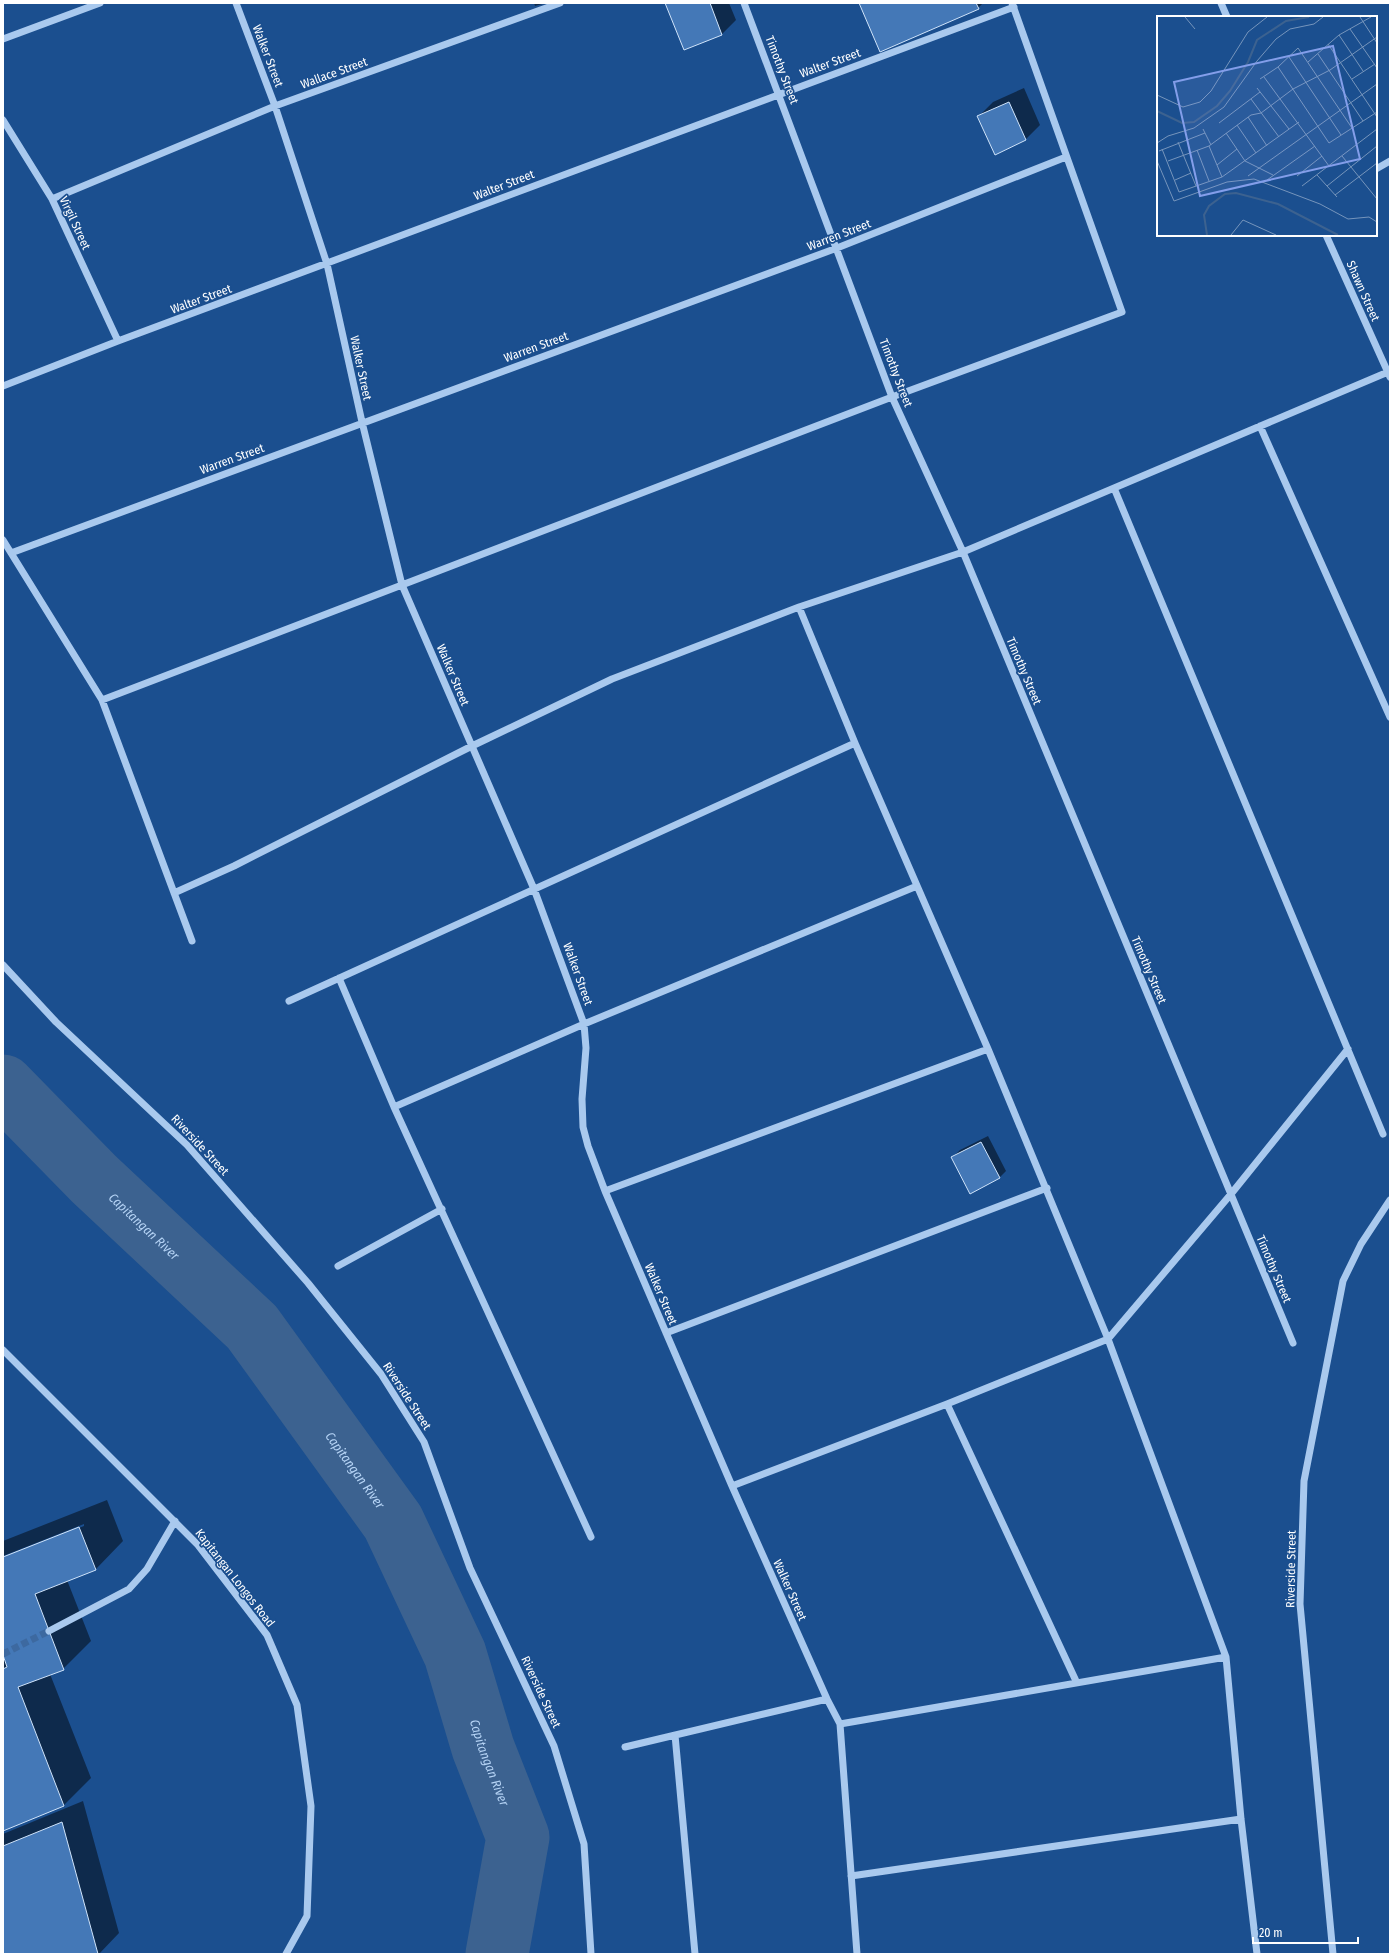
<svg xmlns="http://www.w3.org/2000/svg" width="1393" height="1957" viewBox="0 0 1393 1957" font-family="'Fira Sans Condensed',sans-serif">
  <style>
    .shadow { fill: #0007 }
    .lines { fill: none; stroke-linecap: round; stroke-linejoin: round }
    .river { stroke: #3c6290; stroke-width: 63 }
    .building { fill: #4478b7; stroke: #cfe3fa }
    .minor-tunnel { stroke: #3d69a0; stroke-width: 7; stroke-dasharray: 7 3.5; stroke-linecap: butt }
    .minor { stroke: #a9c9ee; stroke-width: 7 }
    .labels { text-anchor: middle; stroke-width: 3.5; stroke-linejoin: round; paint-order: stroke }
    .street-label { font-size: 12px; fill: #fff; stroke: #1b4f8f }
    .water-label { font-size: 13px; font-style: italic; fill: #b5d3f5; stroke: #1b4f8f }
    .inset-river { fill: none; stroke: #3c6290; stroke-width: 2 }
    .inset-road { fill: none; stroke: #7695bc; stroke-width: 1 }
    .view { fill: #839eea; fill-opacity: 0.15; stroke: #839eea; stroke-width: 2 }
    .inset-edge { fill: none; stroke: #fff; stroke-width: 2 }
  </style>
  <rect width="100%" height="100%" fill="#1b4f8f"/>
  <path class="shadow" d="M 534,3 L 546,3 L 535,6 Z
    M 666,3 L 729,3 L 736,20 L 722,34 L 685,49 Z
    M 860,3 L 983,3 L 978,8 Z
    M 1024,88 L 1040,125 L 1025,140 L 979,116 L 993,102 Z
    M 988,1136 L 1006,1171 L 999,1178 L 953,1157 L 960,1150 Z
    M 107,1500 L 123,1541 L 96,1569 L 67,1580 L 91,1641 L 63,1669 L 50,1674 L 91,1778 L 64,1805 L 3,1830 L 3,1558 L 84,1526 L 84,1524 L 3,1556 L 3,1541 Z
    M 83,1801 L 119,1933 L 99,1954 L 3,1954 L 3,1834 Z"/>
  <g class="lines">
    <path class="river" id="s1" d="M 3,1086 L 94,1179 L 252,1327 L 393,1522 L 455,1654 L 483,1748 L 518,1837 L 497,1954"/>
  </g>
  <path class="building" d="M 665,3 L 710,3 L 722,35 L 684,50 Z
    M 859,3 L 976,3 L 979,9 L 880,52 Z
    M 1009,102 L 1026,140 L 995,155 L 977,116 Z
    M 981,1142 L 1000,1178 L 970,1194 L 951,1157 Z
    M 79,1527 L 96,1570 L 35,1594 L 64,1670 L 18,1687 L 64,1806 L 3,1831 L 3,1669 L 7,1667 L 3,1655 L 3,1557 Z
    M 62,1822 L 98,1954 L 3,1954 L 3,1846 Z"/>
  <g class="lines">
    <path class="minor-tunnel" d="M 3,1654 L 49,1631"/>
    <path class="minor" d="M 236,3 L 275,106 L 327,264 L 362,422 L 402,585 L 534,889 L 584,1024 L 586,1048 L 582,1099 L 583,1127 L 588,1146 L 605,1191 L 732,1486 L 827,1699 L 840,1724 L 857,1954
      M 744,3 L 892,397 L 963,552 L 1293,1343
      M 1221,3 L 1227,17
      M 3,39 L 100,3
      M 3,120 L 52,199 L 118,341
      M 1376,169 L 1390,161
      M 52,199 L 275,106 L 560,3
      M 1326,235 L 1390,377
      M 3,386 L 118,341 L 1014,7
      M 1260,426 L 1390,717
      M 1114,488 L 1383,1134
      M 3,540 L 102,700 L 192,941
      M 11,553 L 837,248 L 1066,157
      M 799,607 L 855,743 L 988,1049 L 1108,1339 L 1226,1657 L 1241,1819 L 1257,1954
      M 102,700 L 892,397 L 1122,312 L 1012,3
      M 174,893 L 234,866 L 472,746 L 612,679 L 799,607 L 963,552 L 1388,372
      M 3,965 L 56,1022 L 187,1145 L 308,1283 L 381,1374 L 424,1442 L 470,1568 L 554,1746 L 584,1844 L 591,1954
      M 339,978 L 394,1107 L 591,1537
      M 289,1001 L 855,743
      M 394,1107 L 584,1024 L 917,886
      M 605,1191 L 988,1049
      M 338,1266 L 442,1209
      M 666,1333 L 1047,1188
      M 3,1350 L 198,1545 L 267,1635 L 297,1705 L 311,1806 L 307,1916 L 286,1954
      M 947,1404 L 1076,1681
      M 732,1486 L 947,1404 L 1108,1339 L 1231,1194 L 1348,1049
      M 49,1631 L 129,1589 L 147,1569 L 175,1521
      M 840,1724 L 1226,1657
      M 675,1735 L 695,1954
      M 625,1747 L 827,1699
      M 851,1876 L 1241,1819
      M 1333,1954 L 1300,1604 L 1304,1481 L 1343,1281 L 1361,1244 L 1390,1200"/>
  </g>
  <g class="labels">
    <g class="street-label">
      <text transform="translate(268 56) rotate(69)" y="4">Walker Street</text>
      <text transform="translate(830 63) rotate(-20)" y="4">Walter Street</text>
      <text transform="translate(782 70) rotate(69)" y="4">Timothy Street</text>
      <text transform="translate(334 73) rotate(-20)" y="4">Wallace Street</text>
      <text transform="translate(504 185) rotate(-21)" y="4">Walter Street</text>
      <text transform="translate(75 223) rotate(65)" y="4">Virgil Street</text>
      <text transform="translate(839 235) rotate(-21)" y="4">Warren Street</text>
      <text transform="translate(1363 291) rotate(66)" y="4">Shawn Street</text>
      <text transform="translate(201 299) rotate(-20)" y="4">Walter Street</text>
      <text transform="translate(536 347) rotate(-20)" y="4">Warren Street</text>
      <text transform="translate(361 368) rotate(78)" y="4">Walker Street</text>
      <text transform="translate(896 373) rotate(69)" y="4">Timothy Street</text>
      <text transform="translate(232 459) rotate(-20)" y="4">Warren Street</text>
      <text transform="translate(1024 671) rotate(67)" y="4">Timothy Street</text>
      <text transform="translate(453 675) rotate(67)" y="4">Walker Street</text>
      <text transform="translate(1149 970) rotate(67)" y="4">Timothy Street</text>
      <text transform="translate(578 974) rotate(70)" y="4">Walker Street</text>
      <text transform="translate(200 1145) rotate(47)" y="4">Riverside Street</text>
      <text transform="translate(1274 1269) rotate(67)" y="4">Timothy Street</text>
      <text transform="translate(661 1294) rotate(67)" y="4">Walker Street</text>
      <text transform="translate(407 1396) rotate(57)" y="4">Riverside Street</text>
      <text transform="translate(1291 1569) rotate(-89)" y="4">Riverside Street</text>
      <text transform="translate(235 1578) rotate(52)" y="4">Kapitangan Longos Road</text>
      <text transform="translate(790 1590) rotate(66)" y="4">Walker Street</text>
      <text transform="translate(541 1692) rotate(65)" y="4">Riverside Street</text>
    </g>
    <g class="water-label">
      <text dy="5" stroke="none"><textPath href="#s1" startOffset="199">Capitangan River</textPath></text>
      <text dy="5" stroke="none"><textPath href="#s1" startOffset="523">Capitangan River</textPath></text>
      <text dy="5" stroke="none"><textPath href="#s1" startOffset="847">Capitangan River</textPath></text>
    </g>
  </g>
  <g transform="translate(1157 16)">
    <rect width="220" height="220" fill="#1b4f8f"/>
    <path class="inset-river" d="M 0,95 L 25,107 L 37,106 L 60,90 L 73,75 L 91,46 L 100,24 L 129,5 L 152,1M 50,219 L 47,199 L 52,190 L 68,178 L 79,177 L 121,188 L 181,219"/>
    <path class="inset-road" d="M 28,1 L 38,13M 203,1 L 220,27M 193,13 L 220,52M 182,19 L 206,55M 171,28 L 220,101M 161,38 L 206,105M 132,41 L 184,119M 151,46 L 182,19 L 214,1M 121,51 L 172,127 L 220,96M 107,61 L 172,150M 103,63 L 121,51 L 141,32 L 195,112M 195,63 L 218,48M 100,72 L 132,113M 0,79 L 26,91 L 43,86 L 54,75 L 91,16 L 110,1M 94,83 L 122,121M 91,101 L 110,130M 62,107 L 103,76M 80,109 L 99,137M 46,113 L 54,129M 69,117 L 88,145 L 116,159M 21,126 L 39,170M 0,127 L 11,120 L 37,112 L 67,91 L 100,45 L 119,23 L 133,13 L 157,8 L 166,1M 52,130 L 65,161M 5,133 L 22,176 L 65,161 L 142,106M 40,134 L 52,165M 2,135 L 48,117M 185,140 L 220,183M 0,145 L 17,185 L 70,166 L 97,163 L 163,188 L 191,203 L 212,201 L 220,206M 11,145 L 52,130 L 94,99 L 104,97 L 136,73 L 173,54 L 220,21M 60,149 L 80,133M 160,159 L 180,181M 91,160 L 220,68M 140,160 L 165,140M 18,164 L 34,157M 110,164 L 158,130M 145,170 L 220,113M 170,170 L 220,130M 178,179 L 220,147M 74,219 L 86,204 L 119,219"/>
    <path class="view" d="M 176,30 L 203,143 L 43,180 L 17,66 Z"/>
    <rect width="220" height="220" class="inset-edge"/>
  </g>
  <rect width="1393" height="1957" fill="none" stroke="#ffffff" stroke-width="8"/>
  <path d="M1253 1937v6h105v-6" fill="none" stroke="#ffffff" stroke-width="2"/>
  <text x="1259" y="1937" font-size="12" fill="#ffffff" stroke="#1b4f8f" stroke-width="3" paint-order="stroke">20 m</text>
</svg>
